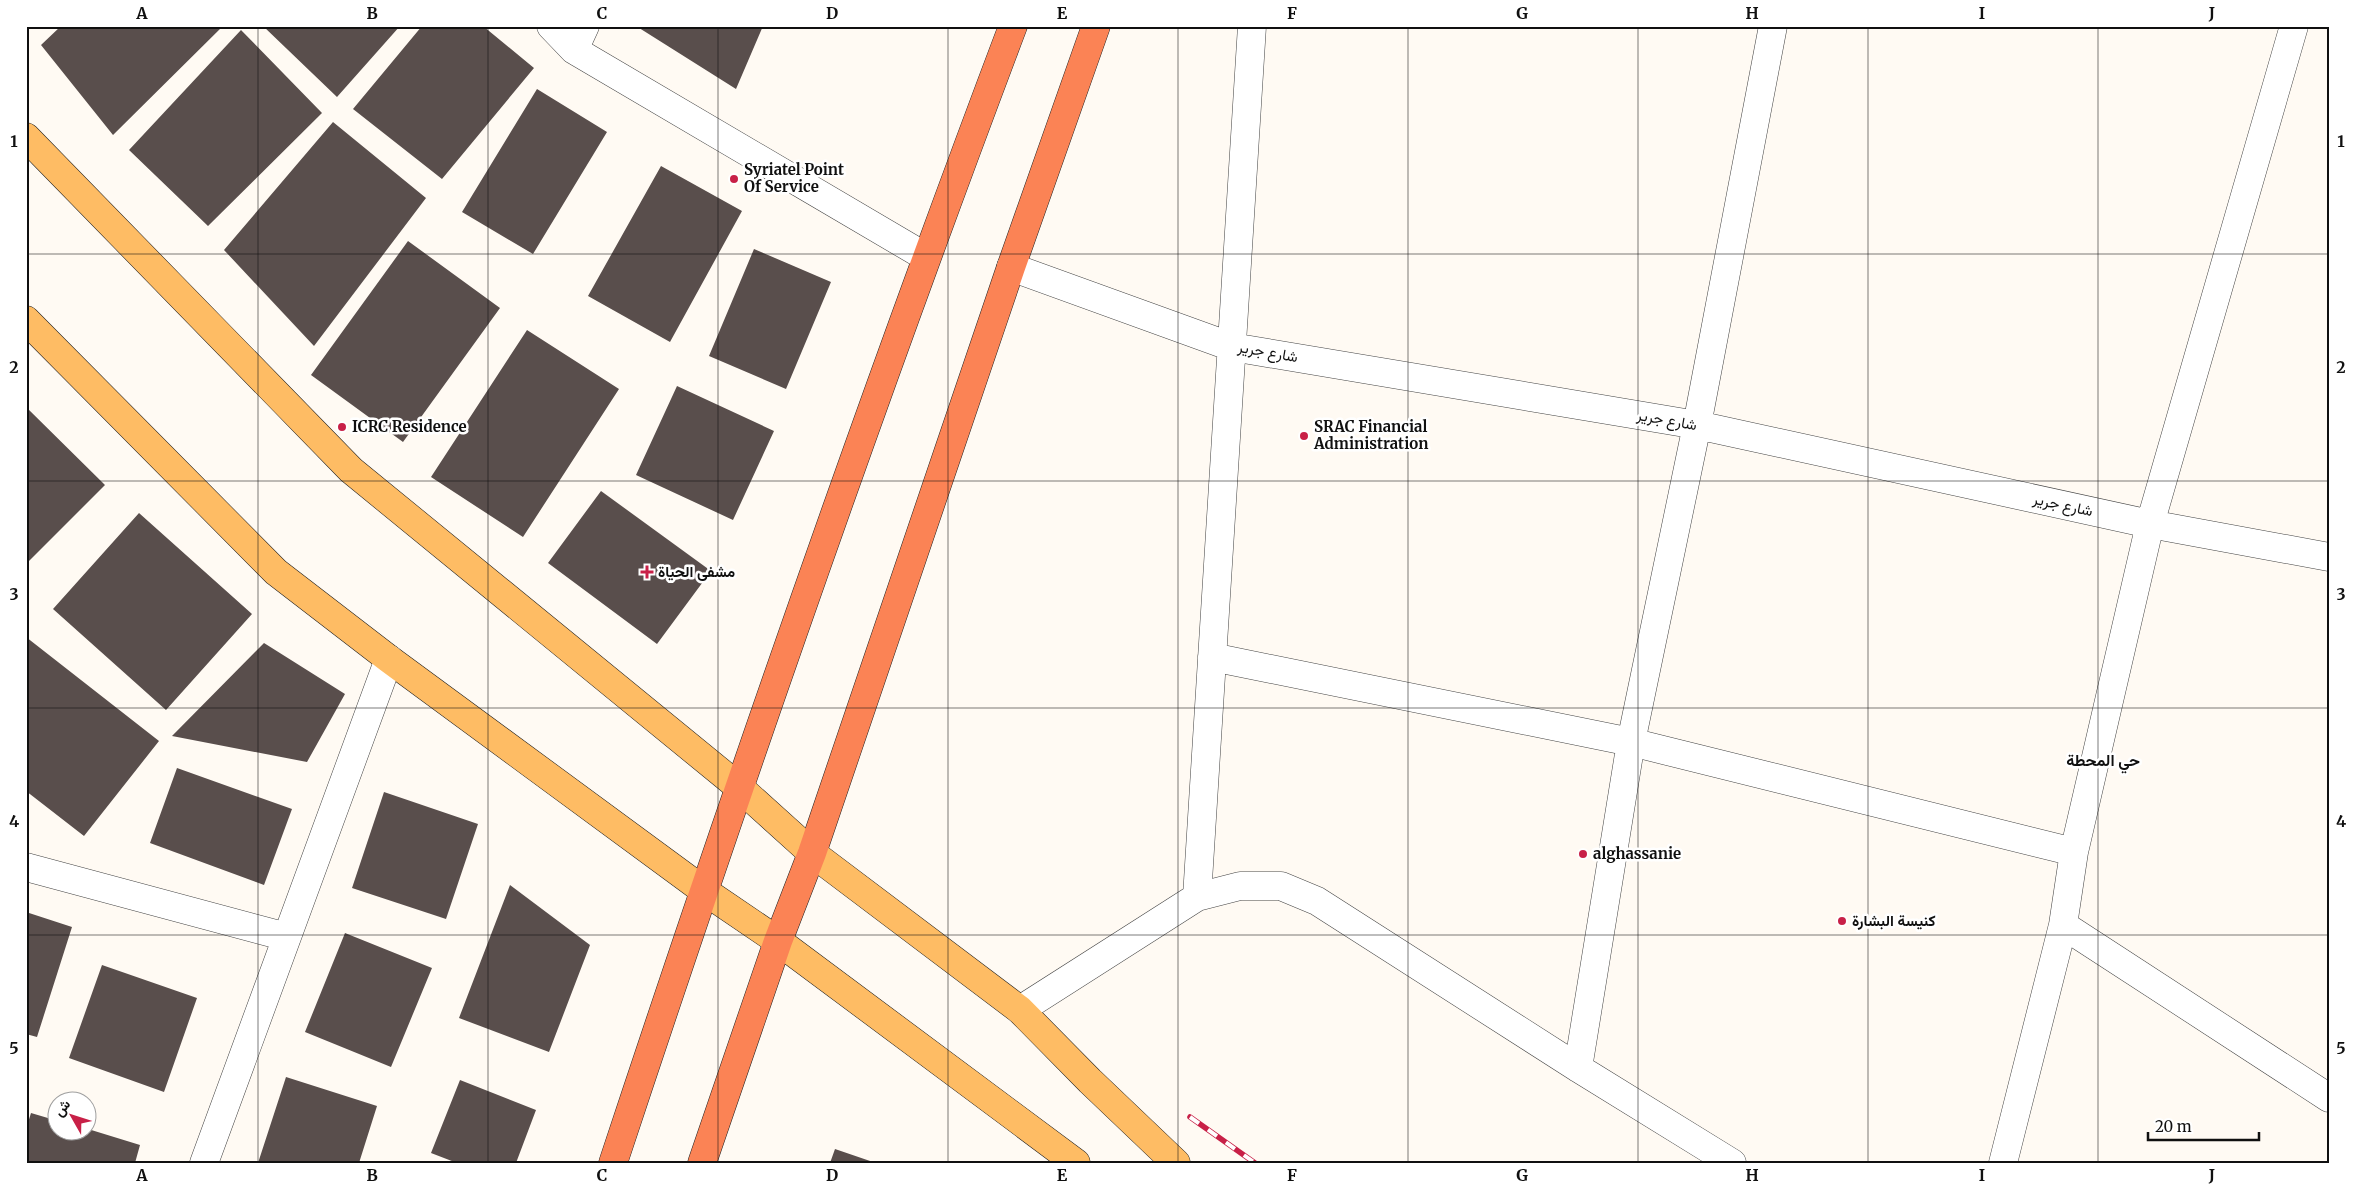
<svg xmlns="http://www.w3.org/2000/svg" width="2355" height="1189" viewBox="0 0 2355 1189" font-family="Merriweather,Vazirmatn,serif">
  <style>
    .building { fill: #594e4c }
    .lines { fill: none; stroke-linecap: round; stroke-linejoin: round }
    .minor-casing { stroke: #434343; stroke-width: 29 }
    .major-casing { stroke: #212121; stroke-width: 29 }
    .highway-casing { stroke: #212121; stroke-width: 29 }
    .minor { stroke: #fff; stroke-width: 28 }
    .major { stroke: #febc64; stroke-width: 28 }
    .highway { stroke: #fb8355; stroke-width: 28 }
    .rail-casing { stroke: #c82047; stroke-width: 5.5 }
    .rail { stroke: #fff; stroke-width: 4; stroke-dasharray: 11; stroke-linecap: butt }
    .grid { fill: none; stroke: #101010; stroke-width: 1; stroke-opacity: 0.55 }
    .poi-dot { fill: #c82047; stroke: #fff; stroke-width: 2 }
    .labels { text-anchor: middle; stroke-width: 5; stroke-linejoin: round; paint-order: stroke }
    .poi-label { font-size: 15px; font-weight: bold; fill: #101010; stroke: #fff; text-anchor: start }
    .street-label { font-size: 15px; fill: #101010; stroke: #fff }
    .neighbourhood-label { font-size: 16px; font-weight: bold; fill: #101010; stroke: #fff }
    .neatline { fill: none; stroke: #101010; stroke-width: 2 }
    .grid-label { font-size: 16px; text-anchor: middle; font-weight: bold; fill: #101010 }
  </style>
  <rect width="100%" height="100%" fill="#fffaf3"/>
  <path class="building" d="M 61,26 L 223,26 L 113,135 L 41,45 Z
    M 263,26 L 400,26 L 337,97 Z
    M 422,26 L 483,26 L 534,68 L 442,179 L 353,109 Z
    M 636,26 L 763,26 L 736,89 Z
    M 241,30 L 322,113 L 208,226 L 129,150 Z
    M 537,89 L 607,132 L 533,254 L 462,212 Z
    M 333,122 L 426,198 L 314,346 L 224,250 Z
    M 661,166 L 742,211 L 670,342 L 588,296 Z
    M 408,241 L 500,308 L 403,442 L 311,375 Z
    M 754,249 L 831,282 L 786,389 L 709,356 Z
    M 527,330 L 619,389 L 523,537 L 431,477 Z
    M 677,386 L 774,431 L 733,520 L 636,475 Z
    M 26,407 L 105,485 L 26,564 Z
    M 601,491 L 711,571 L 657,644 L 548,563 Z
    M 139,513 L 252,614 L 166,710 L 53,609 Z
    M 26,637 L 159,741 L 84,836 L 26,791 Z
    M 264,643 L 345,694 L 307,762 L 172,736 Z
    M 177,768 L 292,809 L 264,885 L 150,843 Z
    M 384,792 L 478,824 L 446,919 L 352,888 Z
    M 510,885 L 590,945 L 549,1052 L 459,1018 Z
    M 26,912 L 72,927 L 37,1037 L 26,1034 Z
    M 345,933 L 432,968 L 391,1067 L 305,1032 Z
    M 102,965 L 197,998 L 164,1092 L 69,1058 Z
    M 286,1077 L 377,1106 L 359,1163 L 258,1163 Z
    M 460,1080 L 536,1110 L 516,1163 L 457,1163 L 431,1153 Z
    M 31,1113 L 58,1121 L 58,1132 L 88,1132 L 88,1129 L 140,1145 L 135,1163 L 26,1163 L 26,1129 Z
    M 835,1149 L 873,1162 L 873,1163 L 830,1163 Z"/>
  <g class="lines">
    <g class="minor-casing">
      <path id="minor" d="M 551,26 L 574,50 L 926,257
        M 574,50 L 585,26
        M 1011,267 L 1232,347 L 1697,425 L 2150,524 L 2329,557
        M 1212,657 L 1631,742 L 2074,852
        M 26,867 L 287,937
        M 1197,897 L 1252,26
        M 2063,925 L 2329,1098
        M 1020,1010 L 1197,897 L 1240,886 L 1281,886 L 1317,901 L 1578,1068 L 1732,1163
        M 1578,1068 L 1631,742 L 1697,425 L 1773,26
        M 204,1163 L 389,659
        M 2003,1163 L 2063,925 L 2074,852 L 2150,524 L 2294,26"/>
    </g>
    <g class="major-casing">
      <path id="major" d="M 26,137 L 351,470 L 740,788 L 812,853 L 1020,1010 L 1090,1081 L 1176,1163
        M 26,320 L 276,572 L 389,659 L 703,890 L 778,941 L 1076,1163"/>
    </g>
    <g class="highway-casing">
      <path id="highway" d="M 613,1163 C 739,782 871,402 1013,26
        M 702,1163 L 778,941 L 812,853 L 1011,267 L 1096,26"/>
    </g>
    <use href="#minor" class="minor"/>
    <use href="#major" class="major"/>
    <use href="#highway" class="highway"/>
    <g class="rail-casing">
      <path id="rail" d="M 1190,1117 L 1255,1163"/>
    </g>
    <use href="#rail" class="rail"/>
  </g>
  <path class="grid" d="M 258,26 L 258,1163M 488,26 L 488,1163M 718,26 L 718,1163M 948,26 L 948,1163M 1178,26 L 1178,1163M 1408,26 L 1408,1163M 1638,26 L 1638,1163M 1868,26 L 1868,1163M 2098,26 L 2098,1163M 26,254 L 2329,254M 26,481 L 2329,481M 26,708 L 2329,708M 26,935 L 2329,935"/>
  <g class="poi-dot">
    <circle cx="734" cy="179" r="5"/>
    <circle cx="342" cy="427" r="5"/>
    <circle cx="1304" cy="436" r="5"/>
    <path d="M644.5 564.5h5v5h5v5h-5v5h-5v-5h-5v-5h5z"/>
    <circle cx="1583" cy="854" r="5"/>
    <circle cx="1842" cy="921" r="5"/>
  </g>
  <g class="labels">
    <g class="poi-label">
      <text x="744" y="175">Syriatel Point<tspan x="744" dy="17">Of Service</tspan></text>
      <text x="352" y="432">ICRC Residence</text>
      <text x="1314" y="432">SRAC Financial<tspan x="1314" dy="17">Administration</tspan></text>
      <text x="658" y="577">مشفى الحياة</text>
      <text x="1593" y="859">alghassanie</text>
      <text x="1852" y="926">كنيسة البشارة</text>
    </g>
    <g class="street-label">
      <text transform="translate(1268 352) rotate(10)" y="5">شارع جرير</text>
      <text transform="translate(1667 420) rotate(10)" y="5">شارع جرير</text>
      <text transform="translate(2063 505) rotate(12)" y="5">شارع جرير</text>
    </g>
    <g class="neighbourhood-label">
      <text x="2103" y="766">حي المحطة</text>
    </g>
  </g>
  <rect width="2355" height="1189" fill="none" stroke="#ffffff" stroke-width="55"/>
  <g transform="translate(72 1116) rotate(309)"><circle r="24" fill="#ffffff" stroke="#9f9f9f"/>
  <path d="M0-4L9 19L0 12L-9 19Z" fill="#c82047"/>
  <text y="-8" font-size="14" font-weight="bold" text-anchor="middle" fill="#101010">ش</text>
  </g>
  <path d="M2148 1132v8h111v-8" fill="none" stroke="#101010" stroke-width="2.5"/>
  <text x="2155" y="1132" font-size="15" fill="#101010" stroke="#ffffff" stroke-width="4" paint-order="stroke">20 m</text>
  <rect x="28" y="28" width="2300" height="1134" class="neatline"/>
  <g class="grid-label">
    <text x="142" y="19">A</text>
    <text x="372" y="19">B</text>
    <text x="602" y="19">C</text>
    <text x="832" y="19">D</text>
    <text x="1062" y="19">E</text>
    <text x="1292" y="19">F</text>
    <text x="1522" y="19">G</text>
    <text x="1752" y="19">H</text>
    <text x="1982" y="19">I</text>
    <text x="2212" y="19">J</text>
    <text x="14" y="147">1</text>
    <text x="2341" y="147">1</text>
    <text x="14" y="373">2</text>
    <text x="2341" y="373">2</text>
    <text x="14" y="600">3</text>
    <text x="2341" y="600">3</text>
    <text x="14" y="827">4</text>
    <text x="2341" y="827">4</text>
    <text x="14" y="1054">5</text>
    <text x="2341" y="1054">5</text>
    <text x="142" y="1181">A</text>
    <text x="372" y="1181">B</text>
    <text x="602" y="1181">C</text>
    <text x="832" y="1181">D</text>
    <text x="1062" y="1181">E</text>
    <text x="1292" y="1181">F</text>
    <text x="1522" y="1181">G</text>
    <text x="1752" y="1181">H</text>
    <text x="1982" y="1181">I</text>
    <text x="2212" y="1181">J</text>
  </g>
</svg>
